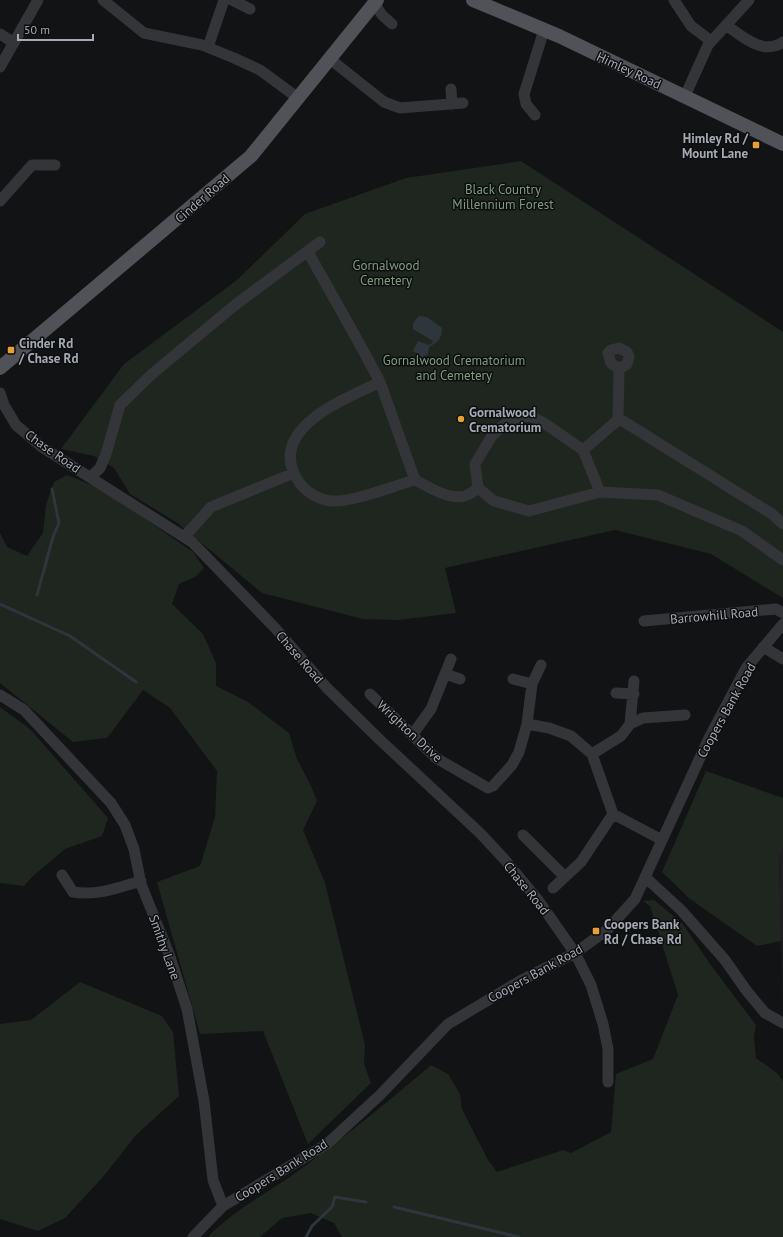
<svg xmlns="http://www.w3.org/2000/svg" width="783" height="1237" viewBox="0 0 783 1237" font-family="'PT Sans',sans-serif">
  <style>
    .built { fill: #1f1f21 }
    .green { fill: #1f261f }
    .water { fill: #2d363c }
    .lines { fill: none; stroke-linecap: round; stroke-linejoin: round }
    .stream { stroke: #2d363c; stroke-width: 3 }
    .minor { stroke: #343539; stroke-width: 11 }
    .major { stroke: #505258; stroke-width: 14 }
    .poi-dot { fill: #e79f37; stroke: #0d0e0f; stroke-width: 1.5 }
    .labels { text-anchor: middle; stroke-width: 3; stroke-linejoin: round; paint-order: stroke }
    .street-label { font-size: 13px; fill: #a5aab4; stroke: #0d0e0f }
    .poi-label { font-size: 13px; font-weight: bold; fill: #a5aab4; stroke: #0d0e0f; text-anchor: start }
    .park-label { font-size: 13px; fill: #7d9e7d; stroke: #0d0e0f }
  </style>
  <rect width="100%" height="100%" fill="#121314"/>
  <path class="built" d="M 783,848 L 783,1002 L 779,858 Z"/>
  <path class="green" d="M 521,161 L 783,332 L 783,598 L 711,554 L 615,530 L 445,568 L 456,613 L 398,620 L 363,619 L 262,593 L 176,522 L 130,494 L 114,468 L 94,456 L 61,449 L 124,364 L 237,280 L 305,214 L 406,178 Z
    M 67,475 L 102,489 L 193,552 L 204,568 L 195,577 L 179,584 L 172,604 L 203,634 L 216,663 L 216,686 L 248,702 L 289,733 L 297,759 L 311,786 L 317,801 L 303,830 L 325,883 L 365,1045 L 364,1064 L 371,1083 L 308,1144 L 263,1031 L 200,1034 L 157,882 L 200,866 L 215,817 L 217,771 L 170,708 L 143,690 L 107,738 L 73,742 L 0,683 L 0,533 L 7,547 L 27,556 L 43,533 L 46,505 L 54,482 Z
    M 0,707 L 30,729 L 108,818 L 102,836 L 65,849 L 33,876 L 24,886 L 0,883 Z
    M 706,771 L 783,798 L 783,848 L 779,858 L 781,941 L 757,946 L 690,899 L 662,872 Z
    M 654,900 L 682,923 L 713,968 L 756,1025 L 754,1037 L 756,1058 L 777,1073 L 783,1081 L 783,1237 L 342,1237 L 334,1223 L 311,1213 L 282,1218 L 260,1237 L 208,1237 C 234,1209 270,1192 301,1169 C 346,1136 389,1101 431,1065 L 448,1074 L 460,1094 L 462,1109 L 488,1160 L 497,1172 L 563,1150 L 571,1153 L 611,1132 L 616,1074 L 653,1059 L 678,995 L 650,906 L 643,901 Z
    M 80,982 L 162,1016 L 173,1032 L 179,1096 L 136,1135 L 103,1177 L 65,1218 L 38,1231 L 0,1219 L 0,1024 L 31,1020 Z"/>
  <path class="water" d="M 419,316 L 427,317 L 442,328 C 442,339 438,342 429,347 L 428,354 L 418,362 L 420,355 L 413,351 L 418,341 L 429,345 L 432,343 L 433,341 L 413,329 L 413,323 Z"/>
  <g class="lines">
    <path class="stream" d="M 37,595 L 53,537 L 59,523 L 52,489
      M 0,604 L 70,636 L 136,682
      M 394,1207 L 519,1237
      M 306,1237 L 312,1226 L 332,1207 L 335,1197 L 366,1202"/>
    <path class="minor" d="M 103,0 L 144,33 L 202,45 L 234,58 L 260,70 L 298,98
      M 232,0 L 250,9
      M 674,0 L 691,26 L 711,41
      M 374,3 L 382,15 L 392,24
      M 726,25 C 742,36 763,56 783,42
      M 0,34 L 14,43
      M 208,47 L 224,0
      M 330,59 L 384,102 L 400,108 L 463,103
      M 0,67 L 38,0
      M 451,89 L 452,105
      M 685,96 L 708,45 L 749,0
      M 535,115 L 526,104 L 524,94 L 544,30
      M 0,201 L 32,165 L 55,165
      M 308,252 C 332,295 357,338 380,382
      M 0,393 L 4,405 L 16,425 L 42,447 L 192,542 L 276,629 L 326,687 L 379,739 L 481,834 L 505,860 L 538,900 L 575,953 L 591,985 L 603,1024 L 608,1049 L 608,1082
      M 618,420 L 623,421 L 772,514 L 783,524
      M 583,450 L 618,420 L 619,369 L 611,363 L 608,353 L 611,350 L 619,348 L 627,352 L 629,357 L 627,364 L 619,369
      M 91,477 L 100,468 L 106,454 L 120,405 L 152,374 L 235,305 L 320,242
      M 415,480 L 380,382 C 345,399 267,428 297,479 C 304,491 318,500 332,501 C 355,502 392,486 415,480 C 429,487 448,500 465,496 C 469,495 474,491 478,488
      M 600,492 L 583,450 L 544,423 L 529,416 L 507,422 L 492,436 L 475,464 L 478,488 L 494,501 L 529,511 L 600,492 L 658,495 L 742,531 L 783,560
      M 184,537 L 211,507 L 294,473
      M 644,621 L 776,609 L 783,613
      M 763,647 L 783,659
      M 445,674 L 460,679
      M 513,679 L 532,684
      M 616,693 L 634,694
      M 370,694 L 436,758 L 488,788 L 493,786 L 512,765 L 519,752 L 527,724 L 532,684 L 541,665
      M 0,695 L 24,710 L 111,803 L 125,825 L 134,849 L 141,884 L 169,954 L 187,1009 L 204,1101 L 213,1180 L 223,1206
      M 527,724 L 549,728 L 571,736 L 592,754 L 613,814 L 662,840
      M 630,724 L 643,718 L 685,715
      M 413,734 L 431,709 L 451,659
      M 592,754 L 621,736 L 630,724 L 634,681
      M 523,835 L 565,877
      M 62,875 L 73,892 C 97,896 118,888 141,881
      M 645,877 L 681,910 L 725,960 L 746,990 L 765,1013 L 783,1023
      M 553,888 L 581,862 L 613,814
      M 193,1237 L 223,1206 L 327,1144 L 380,1095 L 448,1024 L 520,981 L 575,953 L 607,930 L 635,899 L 709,738 L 746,668 L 783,624"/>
    <path class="major" d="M 473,0 L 559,36 L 783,144
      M 0,368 L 251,156 L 377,0"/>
  </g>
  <g class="poi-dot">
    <rect x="752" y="141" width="8" height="8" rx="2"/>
    <rect x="7" y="346" width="8" height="8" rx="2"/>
    <circle cx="461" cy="419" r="4"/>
    <rect x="592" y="927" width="8" height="8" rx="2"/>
  </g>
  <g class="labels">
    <g class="street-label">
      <text transform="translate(629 70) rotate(25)" y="5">Himley Road</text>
      <text transform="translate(202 198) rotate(-41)" y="5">Cinder Road</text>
      <text transform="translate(53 451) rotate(35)" y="5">Chase Road</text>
      <text transform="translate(714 615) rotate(-5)" y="5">Barrowhill Road</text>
      <text transform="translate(300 657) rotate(49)" y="5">Chase Road</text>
      <text transform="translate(726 710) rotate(-61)" y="5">Coopers Bank Road</text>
      <text transform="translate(410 731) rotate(43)" y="5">Wrighton Drive</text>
      <text transform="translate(527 888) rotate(51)" y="5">Chase Road</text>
      <text transform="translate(165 947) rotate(70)" y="5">Smithy Lane</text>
      <text transform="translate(535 973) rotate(-29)" y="5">Coopers Bank Road</text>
      <text transform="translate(281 1170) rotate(-32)" y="5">Coopers Bank Road</text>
    </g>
    <g class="poi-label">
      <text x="748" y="143" text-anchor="end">Himley Rd /<tspan x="748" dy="15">Mount Lane</tspan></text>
      <text x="19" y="348">Cinder Rd<tspan x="19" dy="15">/ Chase Rd</tspan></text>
      <text x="469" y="417">Gornalwood<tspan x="469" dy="15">Crematorium</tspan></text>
      <text x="604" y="929">Coopers Bank<tspan x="604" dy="15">Rd / Chase Rd</tspan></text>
    </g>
    <g class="park-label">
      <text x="503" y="194">Black Country<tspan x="503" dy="15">Millennium Forest</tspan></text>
      <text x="386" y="270">Gornalwood<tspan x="386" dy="15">Cemetery</tspan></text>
      <text x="454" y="365">Gornalwood Crematorium<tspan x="454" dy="15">and Cemetery</tspan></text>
    </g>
  </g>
  <path d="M18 34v6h75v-6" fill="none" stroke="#a5aab4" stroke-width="2"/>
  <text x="24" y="34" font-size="12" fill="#a5aab4" stroke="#0d0e0f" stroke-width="3" paint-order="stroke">50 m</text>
</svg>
